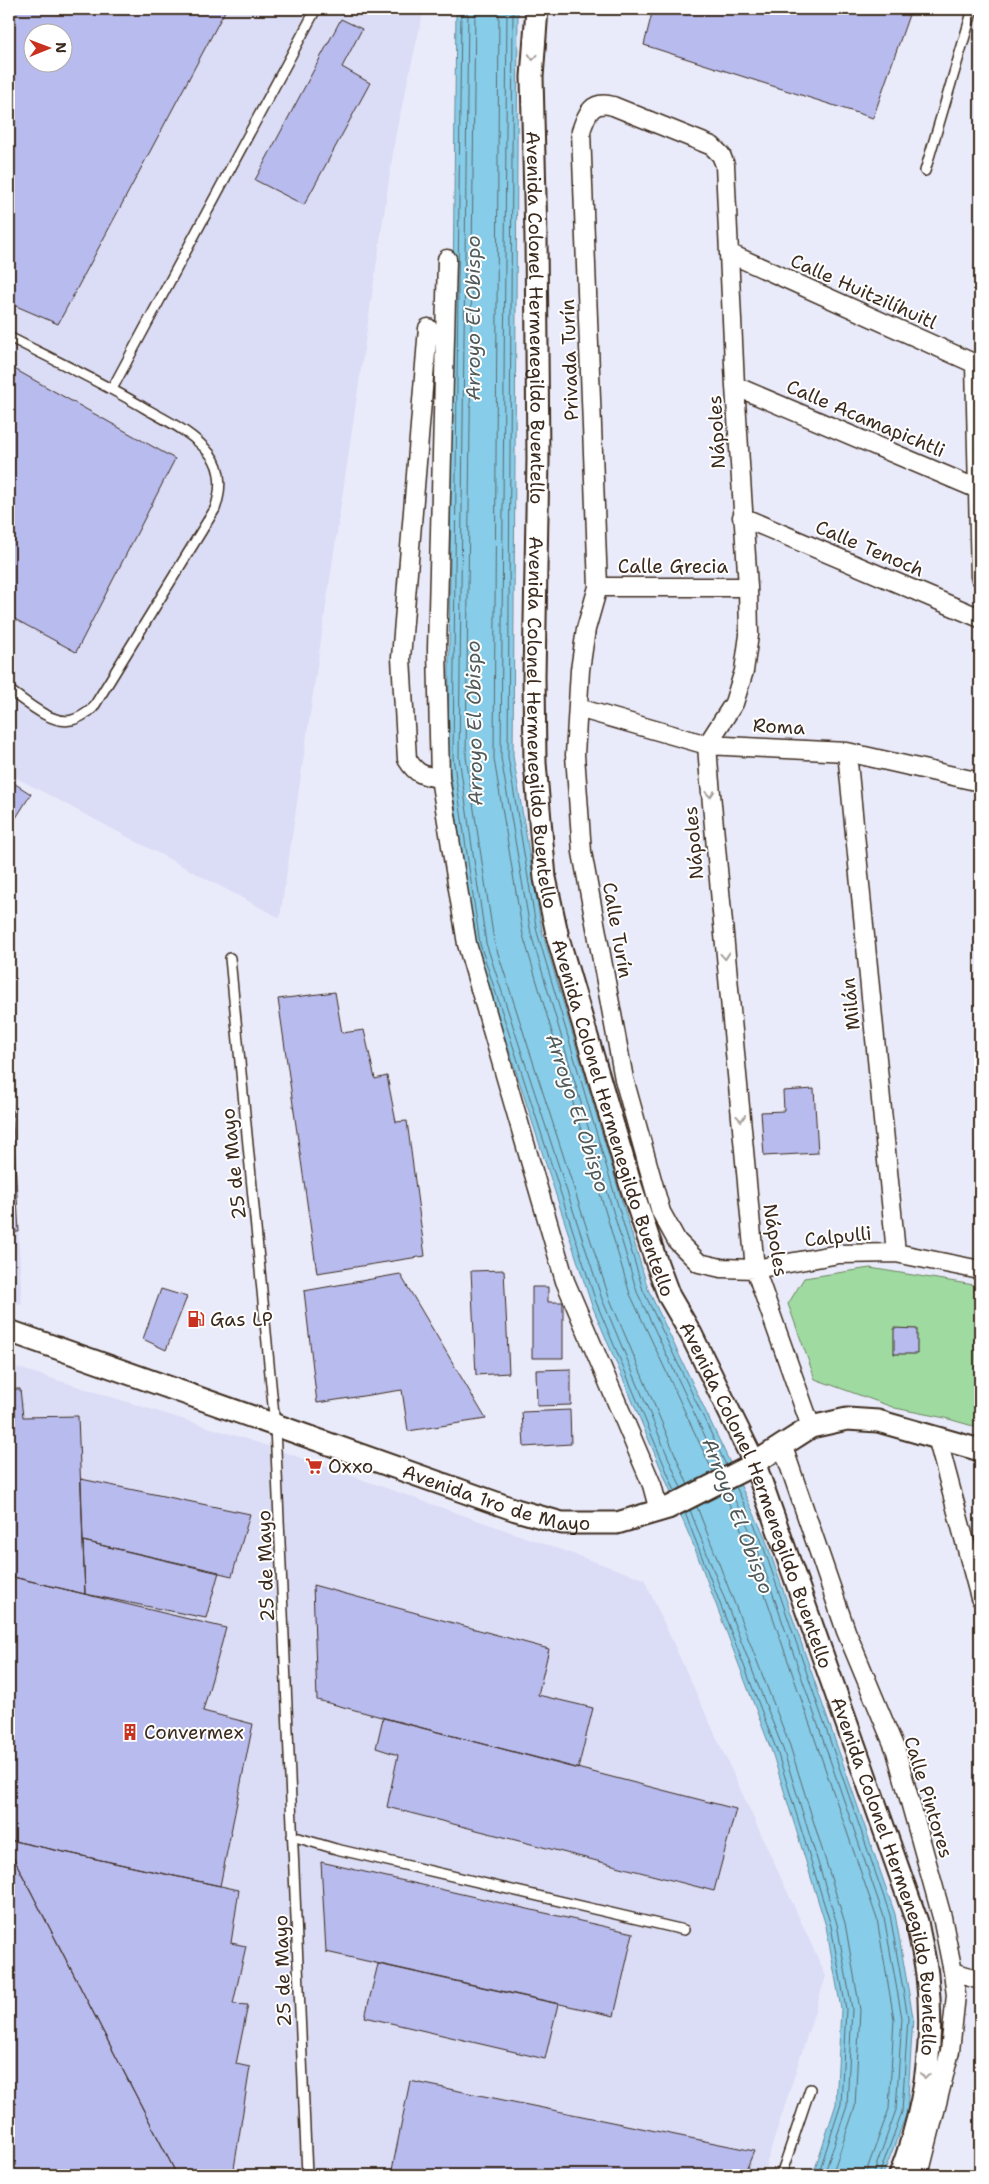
<svg xmlns="http://www.w3.org/2000/svg" width="989" height="2184" viewBox="0 0 989 2184" font-family="'Shantell Sans',sans-serif">
  <style>
    .built { fill: #dbddf6; fill-rule: evenodd }
    .green { fill: #9fdaa1; stroke: #6d8260 }
    .water { fill: #87cce8; stroke: #698b97 }
    .lines { fill: none; stroke-linecap: round; stroke-linejoin: round }
    .shore { stroke: #596b6f; stroke-width: 1 }
    .building { fill: #b8bbed; stroke: #3b2a1e; fill-rule: evenodd }
    .service-casing { stroke: #3b2a1e; stroke-width: 12 }
    .minor-casing { stroke: #3b2a1e; stroke-width: 21 }
    .tertiary-casing { stroke: #3b2a1e; stroke-width: 25 }
    .service { stroke: #fff; stroke-width: 9 }
    .minor { stroke: #fff; stroke-width: 18 }
    .tertiary { stroke: #fff; stroke-width: 21 }
    .oneway { stroke: #a79f9a }
    .labels { text-anchor: middle; stroke-width: 4; stroke-linejoin: round; paint-order: stroke }
    .street-label { font-size: 19px; fill: #3b2a1e; stroke: #fff }
    .poi-label { font-size: 19px; fill: #3b2a1e; stroke: #fff; text-anchor: start }
    .water-label { font-size: 20px; font-style: italic; fill: #525b5b; stroke: #fff }
  </style>
  <rect width="100%" height="100%" fill="#eaebfa"/>
  <filter id="ink" filterUnits="userSpaceOnUse"><feTurbulence type="fractalNoise" baseFrequency=".02" numOctaves="2"/><feDisplacementMap in="SourceGraphic" scale="10" xChannelSelector="R" yChannelSelector="G"/><feConvolveMatrix kernelMatrix="1 2 1 2 8 2 1 2 1" color-interpolation-filters="sRGB"/></filter>
  <g filter="url(#ink)">
    <path class="built" d="M 9,9 L 424,9 L 396,133 L 280,918 L 9,774 ZM 32,32 L 62,32 L 62,62 L 32,62 Z
      M 9,1054 L 22,1305 L 9,1301 Z
      M 9,1365 L 253,1441 L 644,1579 L 826,1976 L 763,2175 L 9,2175 Z"/>
    <path class="green" d="M 870,1268 L 980,1286 L 980,1428 L 945,1418 L 895,1408 L 815,1379 L 788,1304 L 804,1278 Z"/>
    <path class="water" d="M 456,9 L 518,9 L 513,756 L 542,931 L 648,1289 L 764,1535 L 895,1914 L 913,2017 L 907,2113 L 883,2175 L 813,2175 L 836,2104 L 841,2009 L 826,1926 L 772,1752 L 695,1549 L 591,1303 L 475,945 L 448,758 Z"/>
    <g class="lines">
      <path class="shore" d="M 461,9 L 453,757 L 480,944 L 596,1302 L 675,1491
        M 468,9 L 459,757 L 486,943 L 602,1299 L 681,1488
        M 475,9 L 466,757 L 494,941 L 609,1297 L 688,1485
        M 499,9 L 494,759 L 523,935 L 630,1294 L 713,1472
        M 507,9 L 501,758 L 531,934 L 637,1292 L 720,1468
        M 513,9 L 508,757 L 537,932 L 643,1290 L 726,1465
        M 736,1487 L 760,1537 L 890,1915 L 908,2018 L 902,2112 L 879,2175
        M 730,1490 L 754,1539 L 884,1917 L 902,2018 L 896,2110 L 873,2175
        M 724,1493 L 747,1542 L 877,1919 L 894,2019 L 889,2109 L 865,2175
        M 697,1507 L 790,1746 L 845,1923 L 860,2010 L 855,2107 L 832,2175
        M 690,1510 L 783,1749 L 837,1924 L 852,2009 L 847,2106 L 824,2175
        M 685,1513 L 777,1751 L 831,1926 L 846,2009 L 841,2104 L 818,2175"/>
    </g>
    <path class="building" d="M 9,9 L 226,9 L 58,324 L 9,303 ZM 32,32 L 62,32 L 62,62 L 32,62 Z
      M 653,9 L 911,9 L 873,118 L 644,45 Z
      M 341,19 L 362,29 L 342,67 L 370,83 L 304,205 L 255,180 Z
      M 9,366 L 175,459 L 76,652 L 9,616 Z
      M 9,780 L 31,794 L 9,829 Z
      M 335,992 L 342,1033 L 364,1030 L 375,1079 L 387,1076 L 396,1122 L 407,1121 L 425,1256 L 317,1273 L 278,999 Z
      M 9,1052 L 19,1232 L 9,1232 Z
      M 814,1089 L 818,1153 L 764,1156 L 761,1112 L 784,1111 L 783,1091 Z
      M 504,1270 L 509,1373 L 476,1375 L 471,1271 Z
      M 400,1274 L 486,1419 L 408,1431 L 402,1390 L 317,1403 L 304,1291 Z
      M 532,1287 L 548,1287 L 548,1302 L 563,1302 L 563,1358 L 532,1358 Z
      M 161,1289 L 187,1297 L 166,1350 L 143,1339 Z
      M 894,1328 L 917,1329 L 917,1354 L 894,1354 Z
      M 571,1369 L 571,1405 L 537,1406 L 536,1370 Z
      M 9,1389 L 20,1389 L 23,1417 L 78,1416 L 85,1594 L 9,1576 Z
      M 570,1410 L 571,1444 L 524,1447 L 522,1412 Z
      M 81,1479 L 250,1514 L 232,1576 L 83,1541 Z
      M 83,1541 L 219,1572 L 206,1618 L 85,1594 Z
      M 9,1576 L 226,1628 L 203,1711 L 253,1724 L 220,1886 L 9,1840 Z
      M 313,1585 L 549,1649 L 538,1695 L 593,1708 L 578,1769 L 317,1700 Z
      M 383,1718 L 736,1809 L 714,1891 L 387,1807 L 398,1755 L 376,1748 Z
      M 9,1840 L 239,1890 L 231,1943 L 246,1946 L 233,2004 L 248,2005 L 236,2064 L 250,2067 L 233,2175 L 177,2175 L 9,1849 Z
      M 9,1849 L 177,2175 L 9,2175 Z
      M 321,1862 L 633,1933 L 614,2016 L 326,1952 Z
      M 378,1964 L 558,2004 L 545,2059 L 365,2017 Z
      M 410,2081 L 754,2151 L 744,2175 L 391,2175 Z"/>
    <g class="lines">
      <g class="service-casing">
        <path id="service" d="M 925,171 L 973,9
          M 9,337 C 56,361 103,383 148,410 C 170,422 194,434 210,454 C 223,470 221,492 215,509 L 93,708 C 87,713 80,718 72,720 C 51,725 25,701 9,690
          M 112,389 L 316,9
          M 230,958 L 275,1426 L 307,2175
          M 292,1836 L 336,1849 L 684,1930
          M 781,2175 L 810,2089"/>
      </g>
      <g class="minor-casing">
        <path id="minor" d="M 731,254 L 980,366
          M 447,259 L 437,649 L 440,778 L 467,944 L 565,1281 L 652,1485 L 659,1511
          M 428,328 L 401,658 L 407,759 C 416,774 423,776 440,778
          M 975,364 L 980,577
          M 735,386 L 980,490
          M 742,517 L 980,618
          M 598,587 L 748,587
          M 578,708 L 707,745 L 847,752 L 980,782
          M 847,752 L 896,1253
          M 811,1427 L 755,1269 L 709,772 L 707,745 L 734,703 L 744,671 L 749,635 L 748,587 L 735,386 L 725,165 L 721,155 L 712,146 L 613,106 C 592,100 587,113 581,131 L 598,587 L 586,629 L 580,670 L 575,755 L 582,852 L 624,1079 L 661,1212 L 677,1241 L 699,1263 L 721,1268 L 755,1269 L 839,1254 L 896,1253 L 980,1270
          M 937,1437 L 980,1598
          M 782,1444 L 846,1631 L 896,1751 L 942,1917 L 953,1972 L 956,1995 L 950,2051 L 919,2175
          M 953,1972 L 980,1980"/>
      </g>
      <g class="tertiary-casing">
        <g id="tertiary">
          <path id="s1" d="M 537,9 L 532,77 L 536,238 L 538,459 L 534,676 L 535,763 L 545,878 L 558,938 L 630,1183 L 656,1261 L 669,1296 L 691,1334 L 754,1462 L 917,1922 C 920,1940 925,1957 927,1975 C 935,2043 924,2112 900,2175"/>
          <path id="s2" d="M 9,1331 L 516,1510 L 562,1523 L 617,1523 L 668,1508 L 747,1468 L 811,1427 L 847,1419 L 878,1421 L 980,1450"/>
        </g>
      </g>
      <use href="#service" class="service"/>
      <use href="#minor" class="minor"/>
      <use href="#tertiary" class="tertiary"/>
    </g>
    <defs><path id="oneway-chevron" d="M-2-3.5L2.5 0L-2 3.5" fill="none" stroke-width="1.6" stroke-linecap="round" stroke-linejoin="round" transform="scale(1.25)"/></defs>
    <g class="oneway">
      <use href="#oneway-chevron" transform="translate(533 57) rotate(94)"/>
      <use href="#oneway-chevron" transform="translate(710 794) rotate(86)"/>
      <use href="#oneway-chevron" transform="translate(725 956) rotate(85)"/>
      <use href="#oneway-chevron" transform="translate(741 1118) rotate(85)"/>
      <use href="#oneway-chevron" transform="translate(925 2076) rotate(97)"/>
    </g>
  </g>
  <defs>
    <g id="fuel-bare" transform="scale(1.35)"><path d="M-5.5-6h7V0h2V4h1.3V-2.5L3-4.5l.8-.8L6-3V5H2.5V1h-1V6h-7ZM-4.2-4.7v3.2H.2V-4.7Z" fill="#c8321e" stroke="#fff" stroke-width="2.5" paint-order="stroke"/></g>
    <g id="supermarket-bare" transform="scale(1.35)"><path d="M-6-5.5h2.5l.6 2H6L4.5 2H-2.5L-4.4-4H-6ZM-1.5 3.2a1.3 1.3 0 1 0 .1 0ZM3 3.2a1.3 1.3 0 1 0 .1 0Z" fill="#c8321e" stroke="#fff" stroke-width="2.5" paint-order="stroke"/></g>
    <g id="building-bare" transform="scale(1.35)"><path d="M-4-6H4V6H1V3H-1V6H-4ZM-2.5-4.3h1.7v1.8h-1.7ZM.8-4.3h1.7v1.8H.8ZM-2.5-1h1.7V.8h-1.7ZM.8-1h1.7V.8H.8Z" fill="#c8321e" stroke="#fff" stroke-width="2.5" paint-order="stroke"/></g>
  </defs>
  <g fill-rule="evenodd">
    <use href="#fuel-bare" x="196" y="1319"/>
    <use href="#supermarket-bare" x="314" y="1466"/>
    <use href="#building-bare" x="130" y="1732"/>
  </g>
  <g class="labels">
    <g class="street-label">
      <text transform="translate(864 291) rotate(24)" y="7">Calle Huitzilíhuitl</text>
      <text dy="7" stroke="none"><textPath href="#s1" startOffset="309">Avenida Colonel Hermenegildo Buentello</textPath></text>
      <text transform="translate(569 360) rotate(-92)" y="7">Privada Turín</text>
      <text transform="translate(866 418) rotate(23)" y="7">Calle Acamapichtli</text>
      <text transform="translate(716 432) rotate(-93)" y="7">Nápoles</text>
      <text transform="translate(870 548) rotate(23)" y="7">Calle Tenoch</text>
      <text x="673" y="573">Calle Grecia</text>
      <text dy="7" stroke="none"><textPath href="#s1" startOffset="714">Avenida Colonel Hermenegildo Buentello</textPath></text>
      <text transform="translate(779 726) rotate(3)" y="7">Roma</text>
      <text transform="translate(693 843) rotate(-95)" y="7">Nápoles</text>
      <text transform="translate(618 930) rotate(80)" y="7">Calle Turín</text>
      <text transform="translate(850 1004) rotate(-96)" y="7">Milán</text>
      <text dy="7" stroke="none"><textPath href="#s1" startOffset="1119">Avenida Colonel Hermenegildo Buentello</textPath></text>
      <text transform="translate(233 1164) rotate(-96)" y="7">25 de Mayo</text>
      <text transform="translate(838 1236) rotate(-6)" y="7">Calpulli</text>
      <text transform="translate(776 1240) rotate(81)" y="7">Nápoles</text>
      <text dy="7" stroke="none"><textPath href="#s2" startOffset="516">Avenida 1ro de Mayo</textPath></text>
      <text dy="7" stroke="none"><textPath href="#s1" startOffset="1524">Avenida Colonel Hermenegildo Buentello</textPath></text>
      <text transform="translate(265 1566) rotate(-92)" y="7">25 de Mayo</text>
      <text transform="translate(929 1797) rotate(73)" y="7">Calle Pintores</text>
      <text dy="7" stroke="none"><textPath href="#s1" startOffset="1929">Avenida Colonel Hermenegildo Buentello</textPath></text>
      <text transform="translate(282 1971) rotate(-92)" y="7">25 de Mayo</text>
    </g>
    <g class="poi-label">
      <text x="210" y="1326">Gas LP</text>
      <text x="328" y="1473">Oxxo</text>
      <text x="144" y="1739">Convermex</text>
    </g>
    <g class="water-label">
      <text transform="translate(473 318) rotate(-90)" y="7">Arroyo El Obispo</text>
      <text transform="translate(474 723) rotate(-91)" y="7">Arroyo El Obispo</text>
      <text transform="translate(578 1113) rotate(72)" y="7">Arroyo El Obispo</text>
      <text transform="translate(738 1516) rotate(69)" y="7">Arroyo El Obispo</text>
    </g>
  </g>
  <rect width="989" height="2184" fill="none" stroke="#fff" stroke-width="30"/>
  <rect x="15" y="15" width="959" height="2154" fill="none" stroke="#3b2a1e" stroke-width="2" filter="url(#ink)"/>
  <g transform="translate(48 48) rotate(89)"><circle r="24" fill="#ffffff" stroke="#b1aaa5"/>
  <path d="M0-4L9 19L0 12L-9 19Z" fill="#c8321e"/>
  <text y="-8" font-size="14" font-weight="bold" text-anchor="middle" fill="#3b2a1e">N</text>
  </g>
</svg>
